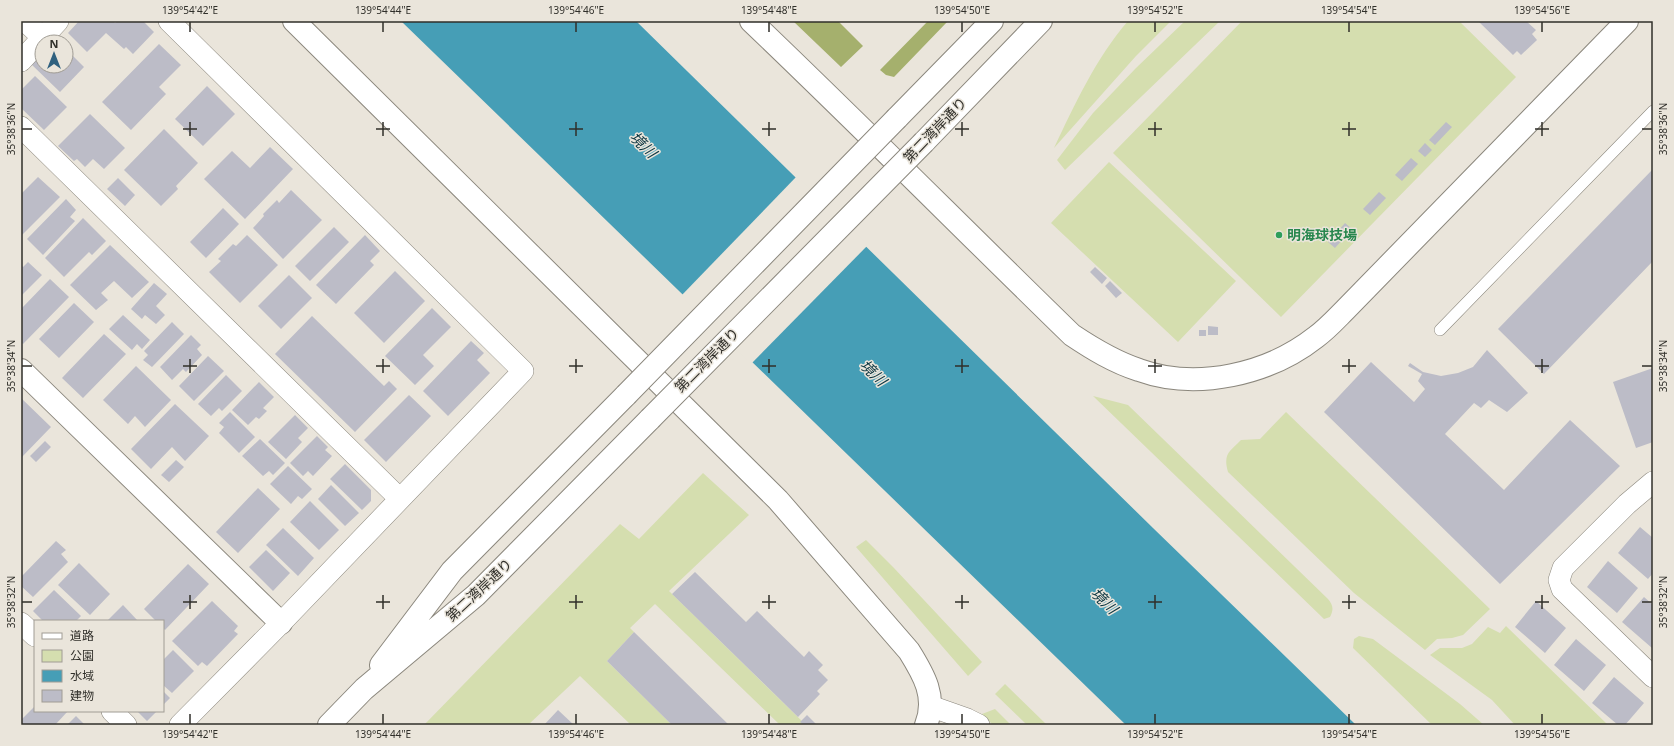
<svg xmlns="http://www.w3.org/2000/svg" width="1674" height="746" viewBox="0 0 1674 746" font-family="'Noto Sans','Noto Sans JP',sans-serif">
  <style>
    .green { fill: #d5deaf }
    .forest { fill: #a5b06d }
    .water { fill: #469eb6 }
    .pier { fill: #eae5db }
    .building { fill: #bcbcc7 }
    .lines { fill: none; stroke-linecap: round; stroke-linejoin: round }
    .lane-casing { stroke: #8b877d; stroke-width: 12 }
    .street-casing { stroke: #8b877d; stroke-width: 22 }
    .secondary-casing { stroke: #8b877d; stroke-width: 24 }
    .lane { stroke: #fff; stroke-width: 11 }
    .street { stroke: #fff; stroke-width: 21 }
    .secondary { stroke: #fff; stroke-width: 22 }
    .secondary-bridge-casing { stroke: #8b877d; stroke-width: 24; stroke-linecap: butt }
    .secondary-bridge { stroke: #fff; stroke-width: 22 }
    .ticks { fill: none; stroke: #302f2a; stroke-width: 1.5 }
    .leisure-dot { fill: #2e9e5b; stroke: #eae5db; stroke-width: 1.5 }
    .labels { text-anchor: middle; stroke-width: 3; stroke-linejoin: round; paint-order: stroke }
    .street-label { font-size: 14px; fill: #302f2a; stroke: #eae5db }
    .leisure-label { font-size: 14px; font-weight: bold; fill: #27864d; stroke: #eae5db; text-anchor: start }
    .water-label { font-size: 15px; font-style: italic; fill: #0c3641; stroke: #eae5db }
    .neatline { fill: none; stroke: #302f2a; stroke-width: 1.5 }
    .ticks-label { font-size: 10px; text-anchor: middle; fill: #302f2a }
  </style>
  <rect width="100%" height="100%" fill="#eae5db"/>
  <path class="green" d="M 1128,21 L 1171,21 L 1136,56 L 1054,148 C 1075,104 1096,58 1128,21 Z
    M 1185,21 L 1220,21 L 1065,170 L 1057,160 L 1093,113 L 1136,68 Z
    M 1242,21 L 1459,21 L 1516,77 L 1281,317 L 1113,153 Z
    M 1109,162 L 1236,281 L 1178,342 L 1051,223 Z
    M 1093,396 L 1128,405 L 1328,599 C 1333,605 1334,609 1330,617 L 1324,619 Z
    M 1286,412 L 1490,609 L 1463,635 L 1452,638 L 1437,639 L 1425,650 L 1354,593 L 1228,472 C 1223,454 1229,452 1241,440 L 1260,439 Z
    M 703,473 L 749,515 L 669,591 L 806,725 L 780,725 L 655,604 L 630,628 L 634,632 L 607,661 L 672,725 L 631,725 L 580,676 L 528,725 L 424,725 L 620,524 L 639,539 Z
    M 866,540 L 894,568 L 982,662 L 968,676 L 856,547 Z
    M 1506,626 L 1608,725 L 1515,725 L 1492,700 L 1430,655 L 1440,648 L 1462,648 L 1472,644 L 1488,627 L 1500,633 Z
    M 1359,636 L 1373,639 L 1460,704 L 1484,725 L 1432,725 L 1353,648 L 1354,639 Z
    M 1005,684 L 1047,725 L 1027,725 L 995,694 Z
    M 995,709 L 1011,725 L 993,725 L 982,714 Z"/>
  <path class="forest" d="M 793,21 L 838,21 L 863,46 L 841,67 Z
    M 928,21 L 948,21 L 894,77 L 886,75 L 880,70 Z"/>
  <path class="water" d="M 401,21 L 636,21 L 1153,528 L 1356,725 L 1126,725 Z"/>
  <path class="pier" d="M 797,176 L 868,245 L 751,364 L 681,296 Z"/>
  <path class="building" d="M 79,21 L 113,21 L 115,23 L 118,21 L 143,21 L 154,32 L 133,54 L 126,47 L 124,49 L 106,33 L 87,52 L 68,33 Z
    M 1478,21 L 1526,21 L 1536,30 L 1532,34 L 1537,40 L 1521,55 L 1517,51 L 1513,55 Z
    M 159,44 L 181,65 L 159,87 L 166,94 L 131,130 L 102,102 Z
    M 66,49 L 84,67 L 60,92 L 31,64 L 42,53 L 42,66 L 66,66 Z
    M 35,76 L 67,107 L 44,130 L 21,108 L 21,90 Z
    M 207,86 L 235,114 L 203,146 L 175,119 Z
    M 90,114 L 125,148 L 104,169 L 93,159 L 85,167 L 77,159 L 74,161 L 58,146 Z
    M 1446,122 L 1452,127 L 1435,145 L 1429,140 Z
    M 164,129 L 198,163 L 176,186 L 178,189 L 161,206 L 124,170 Z
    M 1425,143 L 1432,150 L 1425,157 L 1418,151 Z
    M 270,147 L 293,169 L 245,219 L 204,179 L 232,151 L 250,168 Z
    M 1411,158 L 1418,164 L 1402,181 L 1395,175 Z
    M 1653,169 L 1653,261 L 1544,374 L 1498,329 Z
    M 38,177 L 60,197 L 22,235 L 21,234 L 21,194 Z
    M 118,178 L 135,195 L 125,206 L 107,189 Z
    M 291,190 L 322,220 L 283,259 L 253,228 L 264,216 L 263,214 L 277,200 L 279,203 Z
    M 1379,192 L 1386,198 L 1370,215 L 1363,209 Z
    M 66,199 L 76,210 L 70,217 L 75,221 L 43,255 L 27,239 Z
    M 223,208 L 239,224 L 206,258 L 190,242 Z
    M 83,218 L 106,241 L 92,255 L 89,252 L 64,277 L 45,258 Z
    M 1345,223 L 1352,229 L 1335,248 L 1328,242 Z
    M 334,227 L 349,242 L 310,281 L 295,266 Z
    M 247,235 L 278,265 L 240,303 L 209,272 L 221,261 L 218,259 L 233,244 L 236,246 Z
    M 365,235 L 380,251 L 370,261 L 374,265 L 336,304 L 316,285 Z
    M 110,245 L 149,282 L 132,298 L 114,281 L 101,293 L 108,300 L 96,310 L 70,285 Z
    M 28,262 L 42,275 L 21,296 L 21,265 L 23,267 Z
    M 1095,267 L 1107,278 L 1102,284 L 1090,272 Z
    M 395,271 L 425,301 L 384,343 L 354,313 Z
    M 289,275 L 312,298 L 281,329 L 258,306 Z
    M 50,279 L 69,297 L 23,344 L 21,342 L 21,309 Z
    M 1110,281 L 1122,293 L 1116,298 L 1105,286 Z
    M 154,283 L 167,294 L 156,306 L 165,315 L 156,324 L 145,315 L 142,319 L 131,309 Z
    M 74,303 L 94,322 L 59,358 L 39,339 Z
    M 432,308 L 451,327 L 423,355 L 434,366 L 415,385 L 385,356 Z
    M 123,315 L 150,340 L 142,349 L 137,344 L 132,350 L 109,329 Z
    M 312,316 L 384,386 L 389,381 L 397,389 L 355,432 L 275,354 Z
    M 172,322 L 184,334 L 152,367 L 143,360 L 148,355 L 144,351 Z
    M 1208,326 L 1218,327 L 1218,335 L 1208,335 Z
    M 1199,330 L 1206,330 L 1206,336 L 1199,336 Z
    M 104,334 L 126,354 L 83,398 L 62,378 Z
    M 191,335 L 201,345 L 197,349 L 202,355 L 186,372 L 183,369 L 172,380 L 160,367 Z
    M 471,341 L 484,353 L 477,360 L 490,373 L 448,416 L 423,391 Z
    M 1487,350 L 1528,393 L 1507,412 L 1489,400 L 1481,408 L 1474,403 L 1445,434 L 1504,490 L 1570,420 L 1620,466 L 1500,584 L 1324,412 L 1371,362 L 1414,402 L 1425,389 L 1418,381 L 1422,374 L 1408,366 L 1410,363 L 1423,372 L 1441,376 L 1458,373 L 1473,367 Z
    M 208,356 L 224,371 L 194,401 L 179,386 Z
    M 136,366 L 171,400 L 145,427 L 135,416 L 128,424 L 103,400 Z
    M 1653,368 L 1653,442 L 1636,448 L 1613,382 Z
    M 226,375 L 242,391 L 222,411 L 219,408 L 211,416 L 198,404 Z
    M 259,382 L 274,397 L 263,408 L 267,411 L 259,419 L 256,417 L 248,425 L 232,410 Z
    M 409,395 L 431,416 L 386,462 L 364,440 Z
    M 21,398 L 51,427 L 21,458 Z
    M 175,404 L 209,436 L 185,461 L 172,447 L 151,469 L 131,449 Z
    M 230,412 L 255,437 L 239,453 L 219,433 L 224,427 L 219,423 Z
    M 295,415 L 308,428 L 298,438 L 302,442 L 286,459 L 268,442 Z
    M 317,436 L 328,447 L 325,450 L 332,456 L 313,476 L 308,471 L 303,476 L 290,463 Z
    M 260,439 L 285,463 L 273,475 L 269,471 L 263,476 L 242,456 Z
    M 45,441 L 51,447 L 36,462 L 30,456 Z
    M 176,460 L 184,467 L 169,482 L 161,475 Z
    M 345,464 L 371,490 L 371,501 L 362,510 L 330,479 Z
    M 288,466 L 312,489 L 302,499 L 298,496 L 291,504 L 270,484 Z
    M 331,485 L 359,513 L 345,526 L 318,499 Z
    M 258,488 L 280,509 L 238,553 L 216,532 Z
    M 310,501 L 339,530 L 319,550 L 290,522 Z
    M 1640,527 L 1653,538 L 1653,573 L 1648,579 L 1618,553 Z
    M 283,528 L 314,558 L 298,576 L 266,545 Z
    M 56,541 L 66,550 L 61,554 L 68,562 L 33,597 L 21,586 L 21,577 Z
    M 266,550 L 290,573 L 273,591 L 249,567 Z
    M 1608,561 L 1638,588 L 1617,613 L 1587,587 Z
    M 79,563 L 110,594 L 90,615 L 58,585 Z
    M 188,564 L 209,584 L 165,630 L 163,628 L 163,621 L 156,621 L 144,609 Z
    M 695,572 L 746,622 L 757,611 L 804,657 L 809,651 L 823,665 L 818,670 L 828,680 L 817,691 L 820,694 L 798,717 L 672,594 Z
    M 54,590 L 81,616 L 76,621 L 43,621 L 33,611 Z
    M 1644,597 L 1653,605 L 1652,648 L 1622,622 Z
    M 212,601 L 238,626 L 234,631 L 238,634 L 207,666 L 202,662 L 198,666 L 172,641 Z
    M 1536,601 L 1566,628 L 1545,653 L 1515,627 Z
    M 123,605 L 138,621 L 107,621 Z
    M 634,632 L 729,725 L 672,725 L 607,661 Z
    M 1576,639 L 1606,665 L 1584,691 L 1554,665 Z
    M 173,650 L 194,671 L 172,693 L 163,685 L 163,660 Z
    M 1614,677 L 1644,703 L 1625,725 L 1618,725 L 1592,703 Z
    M 163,691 L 170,698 L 163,705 Z
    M 35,706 L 35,711 L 68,711 L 55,725 L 21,725 L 21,720 Z
    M 558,710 L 574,725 L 544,725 Z
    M 137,711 L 157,711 L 147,721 Z
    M 807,715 L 817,725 L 804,725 L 800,722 Z
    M 76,716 L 85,725 L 67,725 Z"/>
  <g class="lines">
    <g class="lane-casing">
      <path id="lane" d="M 1440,330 L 1653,111"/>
    </g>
    <g class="street-casing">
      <path id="street" d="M 25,21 L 42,37
        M 169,21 L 523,371 L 281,623 L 180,725
        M 21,61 L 58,21
        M 21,127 L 400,499
        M 1653,482 L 1627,504 L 1563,568 L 1559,580 L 1562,589 L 1653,677
        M 21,623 L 35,636
        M 930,706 L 967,719 L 979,725
        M 112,711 L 126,725"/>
    </g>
    <g class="secondary-casing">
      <path id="secondary" d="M 294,21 L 778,500 L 909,651 C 924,675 937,697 926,725
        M 751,21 C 859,124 965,231 1072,335 C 1093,349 1114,362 1139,370 C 1197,391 1269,374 1316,337 C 1327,329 1336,319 1345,310 L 1627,21
        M 897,118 L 992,21
        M 924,142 L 1041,21
        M 21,370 L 281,623
        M 381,665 L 452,571 L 626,395
        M 329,725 L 364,689 L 476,595 L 650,419"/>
    </g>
    <use href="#lane" class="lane"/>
    <use href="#street" class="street"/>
    <use href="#secondary" class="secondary"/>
    <g class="secondary-bridge-casing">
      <path id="secondary-bridge" d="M 626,395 L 897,118
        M 650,419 L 924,142"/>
    </g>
    <use href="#secondary-bridge" class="secondary-bridge"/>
  </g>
  <path class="ticks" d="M 190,22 L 190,32M 383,22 L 383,32M 576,22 L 576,32M 769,22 L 769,32M 962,22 L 962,32M 1155,22 L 1155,32M 1349,22 L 1349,32M 1542,22 L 1542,32M 190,122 L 190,136M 383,122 L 383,136M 576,122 L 576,136M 769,122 L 769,136M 962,122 L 962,136M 1155,122 L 1155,136M 1349,122 L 1349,136M 1542,122 L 1542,136M 22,129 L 32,129M 183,129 L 197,129M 376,129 L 390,129M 569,129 L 583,129M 762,129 L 776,129M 955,129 L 969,129M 1148,129 L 1162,129M 1342,129 L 1356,129M 1535,129 L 1549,129M 1642,129 L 1652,129M 190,359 L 190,373M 383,359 L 383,373M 576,359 L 576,373M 769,359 L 769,373M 962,359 L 962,373M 1155,359 L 1155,373M 1349,359 L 1349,373M 1542,359 L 1542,373M 22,366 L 32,366M 183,366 L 197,366M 376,366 L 390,366M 569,366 L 583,366M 762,366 L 776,366M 955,366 L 969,366M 1148,366 L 1162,366M 1342,366 L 1356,366M 1535,366 L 1549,366M 1642,366 L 1652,366M 190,595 L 190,609M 383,595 L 383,609M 576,595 L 576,609M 769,595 L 769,609M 962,595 L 962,609M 1155,595 L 1155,609M 1349,595 L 1349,609M 1542,595 L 1542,609M 22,602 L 32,602M 183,602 L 197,602M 376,602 L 390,602M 569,602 L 583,602M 762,602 L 776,602M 955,602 L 969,602M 1148,602 L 1162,602M 1342,602 L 1356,602M 1535,602 L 1549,602M 1642,602 L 1652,602M 190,714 L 190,724M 383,714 L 383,724M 576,714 L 576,724M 769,714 L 769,724M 962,714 L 962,724M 1155,714 L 1155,724M 1349,714 L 1349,724M 1542,714 L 1542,724"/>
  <circle class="leisure-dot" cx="1279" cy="235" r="4"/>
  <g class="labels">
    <g class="street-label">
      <text transform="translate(935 130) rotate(-46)" y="5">第二湾岸通り</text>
      <text transform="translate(707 360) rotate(-45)" y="5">第二湾岸通り</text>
      <text transform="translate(479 590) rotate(-43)" y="5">第二湾岸通り</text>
    </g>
    <g class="leisure-label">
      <text x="1287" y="240">明海球技場</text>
    </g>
    <g class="water-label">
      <text transform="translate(643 145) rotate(45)" y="5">境川</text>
      <text transform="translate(873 373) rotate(45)" y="5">境川</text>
      <text transform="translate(1104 601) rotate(45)" y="5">境川</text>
    </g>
  </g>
  <rect width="1674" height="746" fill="none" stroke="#eae5db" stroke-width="44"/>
  <rect x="34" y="620" width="130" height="92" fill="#eae5db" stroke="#a09c94"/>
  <rect x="42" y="633" width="20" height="6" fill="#ffffff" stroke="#a09c94"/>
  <text x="70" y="640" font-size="12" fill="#302f2a">道路</text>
  <rect x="42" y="650" width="20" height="12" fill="#d5deaf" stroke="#a09c94"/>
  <text x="70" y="660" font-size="12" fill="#302f2a">公園</text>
  <rect x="42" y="670" width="20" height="12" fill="#469eb6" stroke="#a09c94"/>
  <text x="70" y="680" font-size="12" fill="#302f2a">水域</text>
  <rect x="42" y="690" width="20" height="12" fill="#bcbcc7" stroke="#a09c94"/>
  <text x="70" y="700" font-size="12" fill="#302f2a">建物</text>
  <g transform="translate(54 54)"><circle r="19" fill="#eae5db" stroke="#a09c94"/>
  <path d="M0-3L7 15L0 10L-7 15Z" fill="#30617f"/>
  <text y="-6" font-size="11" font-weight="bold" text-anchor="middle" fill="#302f2a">N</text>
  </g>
  <rect x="22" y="22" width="1630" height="702" class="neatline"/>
  <g class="ticks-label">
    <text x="190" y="14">139°54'42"E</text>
    <text x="383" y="14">139°54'44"E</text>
    <text x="576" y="14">139°54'46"E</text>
    <text x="769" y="14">139°54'48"E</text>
    <text x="962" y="14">139°54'50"E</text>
    <text x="1155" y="14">139°54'52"E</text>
    <text x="1349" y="14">139°54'54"E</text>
    <text x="1542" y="14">139°54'56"E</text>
    <text transform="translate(11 129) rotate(-90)" y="4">35°38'36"N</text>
    <text transform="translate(1663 129) rotate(-90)" y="4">35°38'36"N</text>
    <text transform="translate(11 366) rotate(-90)" y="4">35°38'34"N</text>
    <text transform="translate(1663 366) rotate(-90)" y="4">35°38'34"N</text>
    <text transform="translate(11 602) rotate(-90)" y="4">35°38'32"N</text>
    <text transform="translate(1663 602) rotate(-90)" y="4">35°38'32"N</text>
    <text x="190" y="738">139°54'42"E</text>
    <text x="383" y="738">139°54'44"E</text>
    <text x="576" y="738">139°54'46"E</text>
    <text x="769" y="738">139°54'48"E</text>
    <text x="962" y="738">139°54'50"E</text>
    <text x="1155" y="738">139°54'52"E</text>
    <text x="1349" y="738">139°54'54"E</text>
    <text x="1542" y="738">139°54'56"E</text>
  </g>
</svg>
